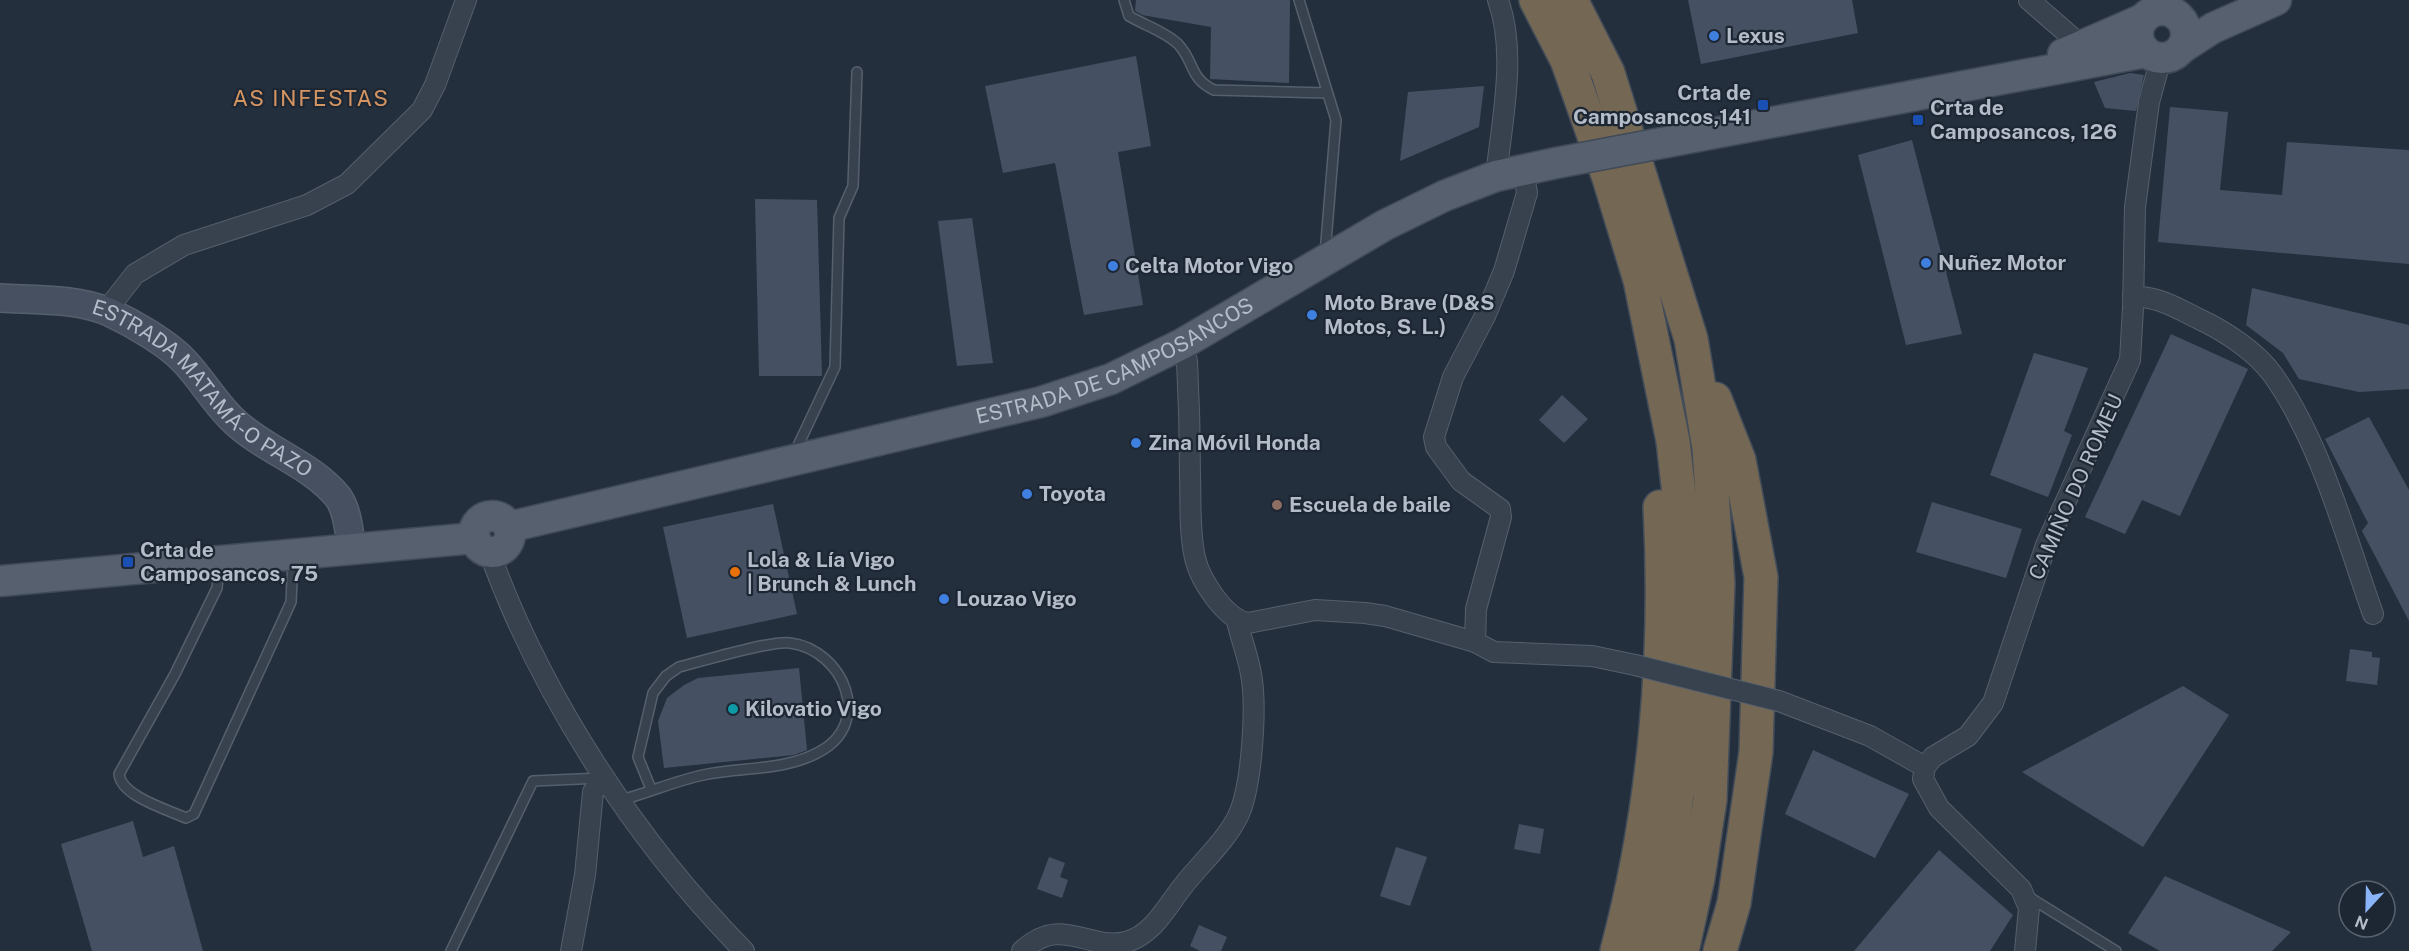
<svg xmlns="http://www.w3.org/2000/svg" width="2409" height="951" viewBox="0 0 2409 951" font-family="'Public Sans',sans-serif">
  <style>
    .building { fill: #455162 }
    .lines { fill: none; stroke-linecap: round; stroke-linejoin: round }
    .lane-casing { stroke: #565f6c; stroke-width: 12 }
    .street-casing { stroke: #565f6c; stroke-width: 22 }
    .secondary-casing { stroke: #565f6c; stroke-width: 30 }
    .primary-casing { stroke: #414a57; stroke-width: 33 }
    .highway-casing { stroke: #434c59; stroke-width: 36 }
    .lane { stroke: #38414e; stroke-width: 9 }
    .street { stroke: #38414e; stroke-width: 20 }
    .secondary { stroke: #465061; stroke-width: 27 }
    .primary { stroke: #56606e; stroke-width: 30 }
    .highway { stroke: #746855; stroke-width: 33 }
    .street-bridge-casing { stroke: #565f6c; stroke-width: 22; stroke-linecap: butt }
    .primary-bridge-casing { stroke: #414a57; stroke-width: 33; stroke-linecap: butt }
    .street-bridge { stroke: #38414e; stroke-width: 20 }
    .primary-bridge { stroke: #56606e; stroke-width: 30 }
    .shop-dot { fill: #3f7fe0; stroke: #1d2633; stroke-width: 2 }
    .transit-dot { fill: #1a4fb4; stroke: #1d2633; stroke-width: 2 }
    .education-dot { fill: #8d6e63; stroke: #1d2633; stroke-width: 2 }
    .food-dot { fill: #e8710a; stroke: #1d2633; stroke-width: 2 }
    .culture-dot { fill: #0f9aa8; stroke: #1d2633; stroke-width: 2 }
    .labels { text-anchor: middle; stroke-width: 4.5; stroke-linejoin: round; paint-order: stroke }
    .poi-label { font-size: 21px; font-weight: bold; fill: #b4bcc9; stroke: #1d2633; text-anchor: start }
    .street-label { font-size: 21px; fill: #b4bcc9; stroke: #1d2633 }
    .neighbourhood-label { font-size: 22px; letter-spacing: 1.5px; fill: #d59563; stroke: #1d2633 }
  </style>
  <rect width="100%" height="100%" fill="#242f3e"/>
  <path class="building" d="M 1136,0 L 1290,0 L 1289,83 L 1210,79 L 1211,27 L 1142,15 L 1135,11 Z
    M 1688,0 L 1852,0 L 1858,33 L 1701,64 Z
    M 1136,56 L 1151,146 L 1118,152 L 1143,305 L 1084,315 L 1055,163 L 1003,173 L 985,86 Z
    M 2130,73 L 2144,75 L 2136,111 L 2105,108 L 2094,82 Z
    M 1484,86 L 1479,127 L 1400,161 L 1408,92 Z
    M 2170,107 L 2228,112 L 2220,190 L 2282,195 L 2287,142 L 2409,150 L 2409,264 L 2158,242 Z
    M 1912,140 L 1962,334 L 1906,345 L 1858,155 Z
    M 755,199 L 817,200 L 822,376 L 759,376 Z
    M 972,218 L 993,363 L 957,366 L 938,221 Z
    M 2252,288 L 2409,325 L 2409,389 L 2359,392 L 2299,379 L 2283,353 L 2246,325 Z
    M 2171,334 L 2248,369 L 2180,516 L 2142,500 L 2125,534 L 2085,517 Z
    M 2034,353 L 2088,368 L 2064,431 L 2072,435 L 2048,497 L 1990,475 Z
    M 1562,395 L 1588,419 L 1564,443 L 1539,420 Z
    M 2369,417 L 2409,490 L 2409,621 L 2362,531 L 2368,523 L 2325,439 Z
    M 1932,502 L 2022,529 L 2006,578 L 1916,552 Z
    M 773,504 L 797,614 L 687,638 L 663,527 Z
    M 2350,649 L 2372,652 L 2372,657 L 2380,658 L 2377,685 L 2346,681 Z
    M 799,668 L 807,750 L 794,755 L 664,768 L 658,721 L 667,698 L 684,685 L 698,678 Z
    M 2183,686 L 2229,715 L 2143,847 L 2022,772 Z
    M 1813,750 L 1909,794 L 1875,858 L 1785,814 Z
    M 133,821 L 143,857 L 174,846 L 203,951 L 92,951 L 61,844 Z
    M 1519,824 L 1544,829 L 1540,854 L 1514,849 Z
    M 1396,847 L 1427,857 L 1410,906 L 1380,896 Z
    M 1939,850 L 2013,915 L 1990,951 L 1854,951 Z
    M 1049,857 L 1065,863 L 1060,877 L 1068,880 L 1062,898 L 1037,889 Z
    M 2165,876 L 2291,932 L 2272,951 L 2160,951 L 2128,933 Z
    M 1199,925 L 1227,937 L 1221,951 L 1200,951 L 1190,946 Z"/>
  <g class="lines">
    <g class="lane-casing">
      <path id="lane" d="M 1124,0 L 1129,16 C 1144,25 1166,32 1178,44 C 1195,62 1189,78 1214,90 L 1327,93
        M 1299,0 L 1336,120 L 1325,254
        M 794,454 L 835,367 L 839,218 L 853,186 L 857,72
        M 219,565 L 217,588 L 175,674 L 119,774 C 121,796 166,809 186,818 L 194,814 L 291,602 L 293,560
        M 621,800 C 648,793 675,781 703,775 C 741,767 785,771 819,752 C 874,723 844,650 790,643 C 772,640 702,661 679,667 L 666,676 L 653,693 L 638,757 L 651,789
        M 2029,897 L 2116,951
        M 451,951 L 533,781 L 601,778"/>
    </g>
    <g class="street-casing">
      <path id="street" d="M 2029,0 L 2082,46
        M 1496,176 C 1502,121 1517,52 1498,0
        M 2133,296 C 2161,298 2173,306 2197,318 C 2223,330 2256,351 2273,375 C 2321,443 2345,535 2373,614
        M 106,311 L 135,274 L 184,245 L 307,205 L 347,184 L 422,110 L 435,85 L 466,0
        M 1182,344 L 1187,361 C 1189,399 1190,437 1190,476 C 1191,503 1189,531 1195,558 C 1200,580 1225,619 1248,623 L 1315,610 L 1365,613 L 1385,616 L 1475,642 L 1494,652 L 1592,656 L 1635,665
        M 489,551 C 541,696 636,841 744,951
        M 1475,642 L 1476,609 L 1501,517 L 1500,509 L 1461,481 L 1436,447 L 1434,437 L 1453,377 L 1485,316 L 1504,271 L 1527,193 L 1523,170
        M 1779,701 L 1870,736 L 1925,767
        M 571,951 L 585,875 L 593,792 L 603,778
        M 1022,951 C 1061,914 1088,951 1126,942 C 1153,935 1167,906 1183,886 C 1201,863 1227,840 1239,814 C 1252,784 1257,706 1251,674 C 1248,656 1241,639 1237,621
        M 2025,951 L 2029,908 L 2021,889 L 1939,808 L 1923,779 L 1925,767 L 1933,757 L 1968,736 L 1993,703 L 2046,545 L 2130,360 L 2133,308 L 2135,207 L 2149,102 L 2161,58"/>
    </g>
    <g class="secondary-casing">
      <g id="secondary">
        <path id="s1" d="M 0,298 C 35,300 76,298 109,312 C 132,323 168,343 185,362 C 203,381 216,405 235,422 C 266,451 311,464 338,497 C 348,511 349,533 352,550"/>
      </g>
    </g>
    <g class="primary-casing">
      <g id="primary">
        <circle cx="2162" cy="34" r="24"/>
        <path d="M 2182,48 L 2213,28 L 2276,0"/>
        <path d="M 2063,54 L 2143,19"/>
        <path d="M 1683,139 L 2146,52"/>
        <circle cx="492" cy="534" r="18"/>
        <path id="s2" d="M 509,527 L 1041,402 L 1111,379 L 1182,344 L 1385,225 L 1444,196 L 1496,176 L 1556,163"/>
        <path d="M 0,581 L 475,538"/>
      </g>
    </g>
    <g class="highway-casing">
      <path id="highway" d="M 1536,0 L 1567,60 L 1609,178 L 1640,280 L 1673,441 L 1688,575 L 1681,763 L 1669,856 L 1649,951
        M 1571,0 L 1608,73 L 1691,339 L 1709,448 L 1718,583 L 1710,800 L 1698,878 L 1682,951
        M 1715,399 L 1739,460 L 1761,577 L 1756,752 L 1734,903 L 1720,951
        M 1617,951 C 1655,808 1668,655 1660,507"/>
    </g>
    <use href="#lane" class="lane"/>
    <use href="#street" class="street"/>
    <use href="#secondary" class="secondary"/>
    <use href="#primary" class="primary"/>
    <use href="#highway" class="highway"/>
    <g class="street-bridge-casing">
      <path id="street-bridge" d="M 1635,665 L 1779,701"/>
    </g>
    <g class="primary-bridge-casing">
      <path id="primary-bridge" d="M 1556,163 L 1683,139"/>
    </g>
    <use href="#street-bridge" class="street-bridge"/>
    <use href="#primary-bridge" class="primary-bridge"/>
  </g>
  <g class="shop-dot">
    <circle cx="1714" cy="36" r="6"/>
    <circle cx="1926" cy="263" r="6"/>
    <circle cx="1113" cy="266" r="6"/>
    <circle cx="1312" cy="315" r="6"/>
    <circle cx="1136" cy="443" r="6"/>
    <circle cx="1027" cy="494" r="6"/>
    <circle cx="944" cy="599" r="6"/>
  </g>
  <g class="transit-dot">
    <rect x="1757" y="99" width="12" height="12" rx="3"/>
    <rect x="1912" y="114" width="12" height="12" rx="3"/>
    <rect x="122" y="556" width="12" height="12" rx="3"/>
  </g>
  <circle class="education-dot" cx="1277" cy="505" r="6"/>
  <circle class="food-dot" cx="735" cy="572" r="6"/>
  <circle class="culture-dot" cx="733" cy="709" r="6"/>
  <g class="labels">
    <g class="poi-label">
      <text x="1726" y="43">Lexus</text>
      <text x="1751" y="100" text-anchor="end">Crta de<tspan x="1751" dy="24">Camposancos,141</tspan></text>
      <text x="1930" y="115">Crta de<tspan x="1930" dy="24">Camposancos, 126</tspan></text>
      <text x="1938" y="270">Nuñez Motor</text>
      <text x="1125" y="273">Celta Motor Vigo</text>
      <text x="1324" y="310">Moto Brave (D&amp;S<tspan x="1324" dy="24">Motos, S. L.)</tspan></text>
      <text x="1148" y="450">Zina Móvil Honda</text>
      <text x="1039" y="501">Toyota</text>
      <text x="1289" y="512">Escuela de baile</text>
      <text x="140" y="557">Crta de<tspan x="140" dy="24">Camposancos, 75</tspan></text>
      <text x="747" y="567">Lola &amp; Lía Vigo<tspan x="747" dy="24">| Brunch &amp; Lunch</tspan></text>
      <text x="956" y="606">Louzao Vigo</text>
      <text x="745" y="716">Kilovatio Vigo</text>
    </g>
    <g class="street-label">
      <text dy="7" stroke="none"><textPath href="#s2" startOffset="630">ESTRADA DE CAMPOSANCOS</textPath></text>
      <text dy="7" stroke="none"><textPath href="#s1" startOffset="232">ESTRADA MATAMÁ-O PAZO</textPath></text>
      <text transform="translate(2076 487) rotate(-66)" y="7">CAMIÑO DO ROMEU</text>
    </g>
    <g class="neighbourhood-label">
      <text x="311" y="106">AS INFESTAS</text>
    </g>
  </g>
  <g transform="translate(2367 909) rotate(202)"><circle r="28" fill="#1d2633" stroke="#59626f" stroke-width="1.5"/>
  <path d="M0-4.5L10 22L0 15L-10 22Z" fill="#8ab4f8"/>
  <text y="-9" font-size="16" font-weight="bold" text-anchor="middle" fill="#b4bcc9">N</text>
  </g>
</svg>
